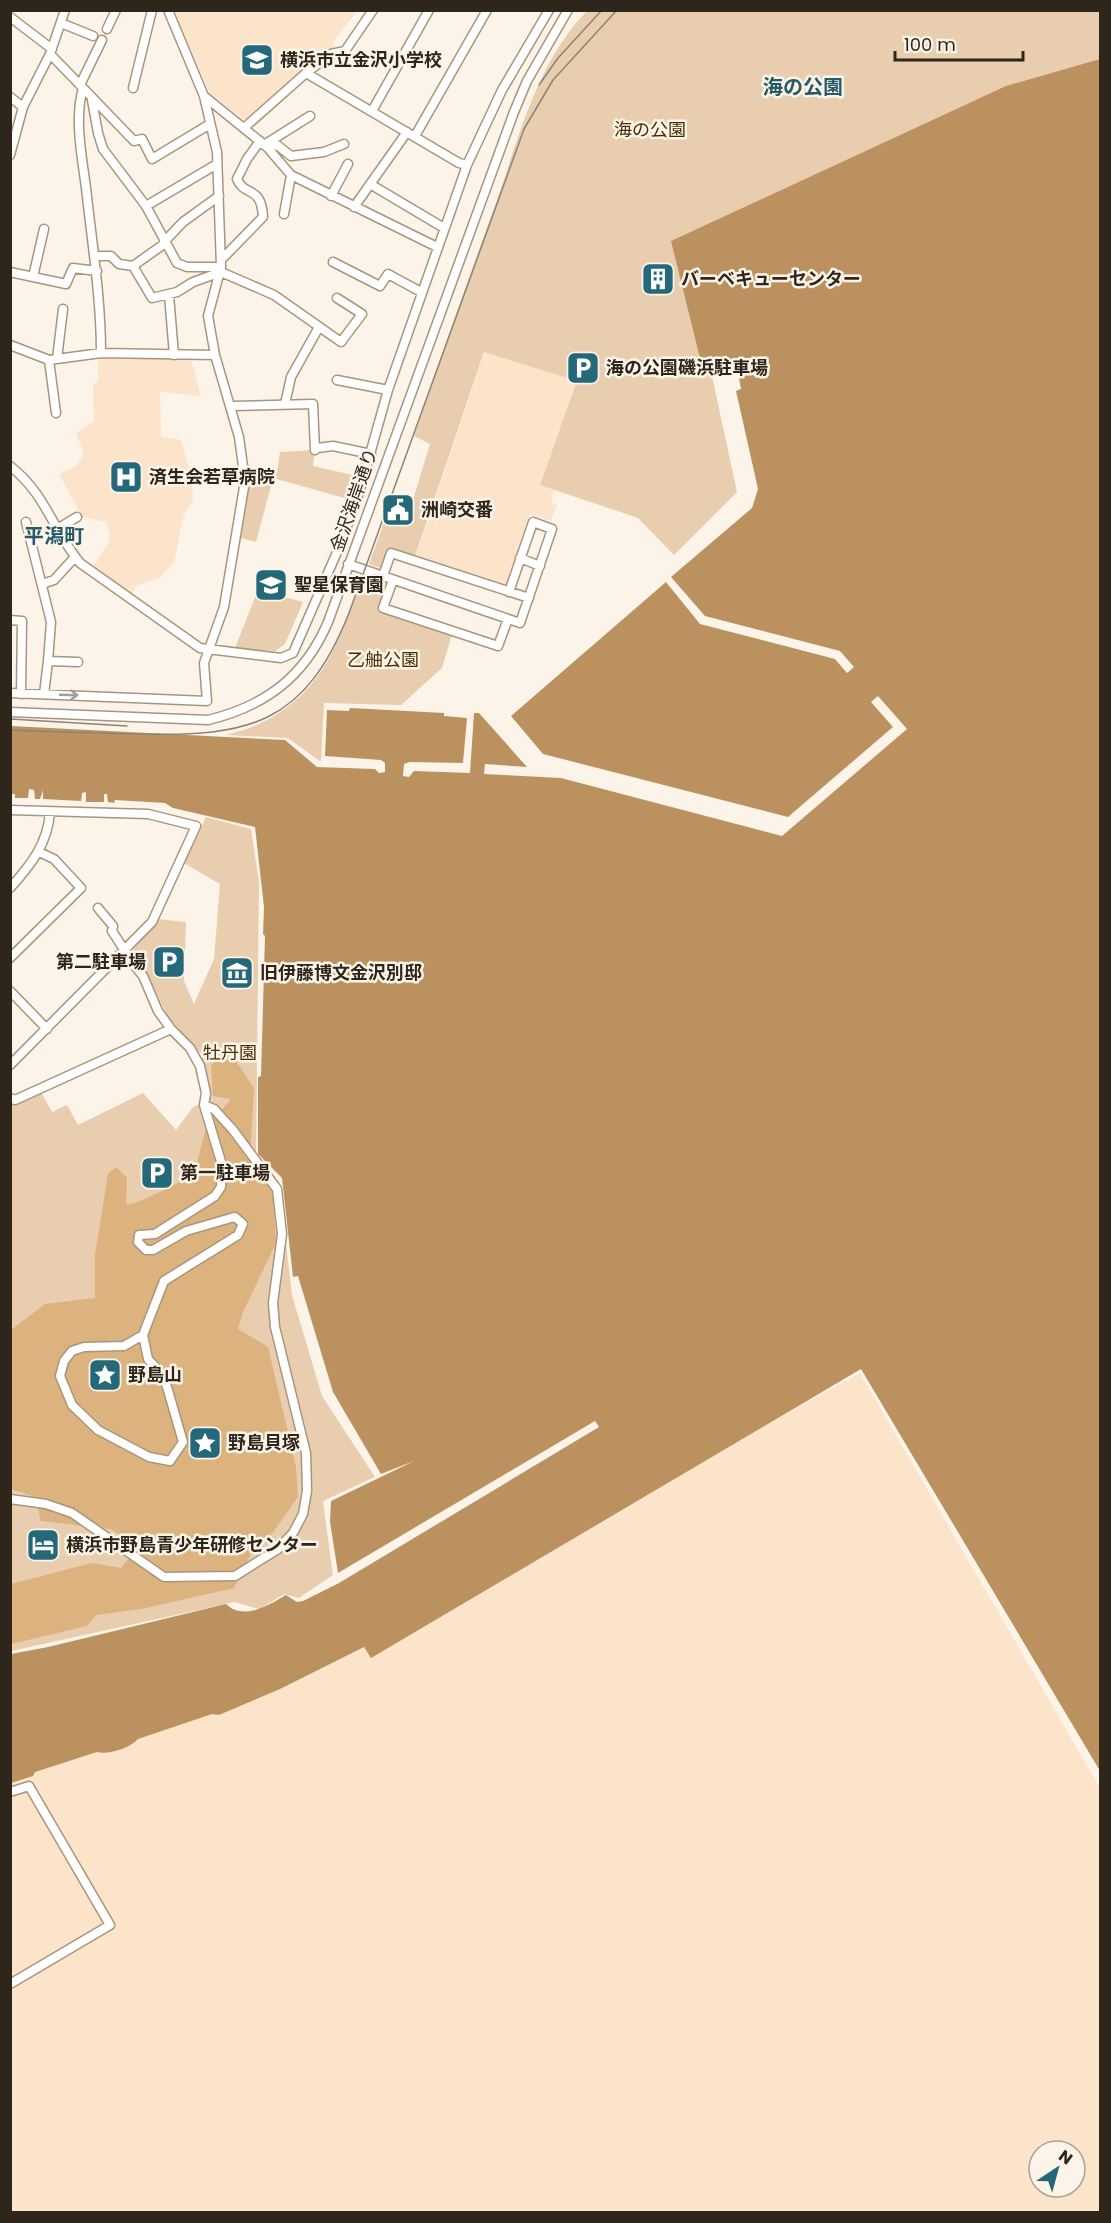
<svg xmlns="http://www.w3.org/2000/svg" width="1111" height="2223" viewBox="0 0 1111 2223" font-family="Poppins,'Noto Sans JP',sans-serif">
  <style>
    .built { fill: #fbe4c9; fill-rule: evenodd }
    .green { fill: #e8cdae }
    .forest { fill: #dcb27e }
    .water { fill: #bb925f }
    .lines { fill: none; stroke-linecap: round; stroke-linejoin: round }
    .minor-casing { stroke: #aa957b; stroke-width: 11 }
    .minor { stroke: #fff; stroke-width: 8 }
    .tram { stroke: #8c8378; stroke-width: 1.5 }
    .oneway { stroke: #a19d98 }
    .labels { text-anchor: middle; stroke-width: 5; stroke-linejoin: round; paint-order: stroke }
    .poi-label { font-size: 18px; font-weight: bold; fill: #2f261b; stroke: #fdf4e9; text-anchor: start }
    .park-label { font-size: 18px; fill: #492d01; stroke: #fdf4e9 }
    .street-label { font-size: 18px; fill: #2f261b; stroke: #fdf4e9 }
    .neighbourhood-label { font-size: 20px; font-weight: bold; fill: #255a68; stroke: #fdf4e9 }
  </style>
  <rect width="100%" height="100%" fill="#fdf4e9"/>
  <path class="built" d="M 174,11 L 357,11 L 334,41 L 333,49 L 248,119 L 243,119 L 210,93 Z
    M 486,348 L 579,379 L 551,503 L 557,505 L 551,521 L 529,514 L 505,588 L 415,558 Z
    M 98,355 L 191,358 L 201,396 L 160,392 L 161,436 L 181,440 L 192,480 L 193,500 L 184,514 L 174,563 L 159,578 L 136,586 L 132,594 L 93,567 L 108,544 L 110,535 L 106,522 L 82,517 L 59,474 L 76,466 L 84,454 L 76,433 L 94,421 L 93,384 L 98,381 Z
    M 860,1373 L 1100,1788 L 1100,2212 L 11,2212 L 10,1772 L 364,1647 ZM 1039,2151 L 1075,2151 L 1075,2187 L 1039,2187 Z"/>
  <path class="green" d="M 587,11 L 1100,11 L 1100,86 L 684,246 L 737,492 L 674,555 L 638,518 L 540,485 L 577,381 L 484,352 L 414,559 L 390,551 L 383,569 L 369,564 L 386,517 L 406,523 L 430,444 L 414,436 C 440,358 468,280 496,203 C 519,137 537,62 587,11 Z
    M 315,450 L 313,466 L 357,476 L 348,499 L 273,478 L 256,542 L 241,538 L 250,469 L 277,473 L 280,452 Z
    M 363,574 L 388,583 L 380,611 L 452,634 L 442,668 L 401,705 L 324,703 L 321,762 L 288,738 L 226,735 C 238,731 253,728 265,721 C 327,689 341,635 363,574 Z
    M 258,590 L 303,602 L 285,644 L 275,651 L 235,648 Z
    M 206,817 L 251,829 L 259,882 L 256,1153 L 279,1182 L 292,1295 L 322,1396 L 375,1477 L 323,1501 L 333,1575 L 299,1598 L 284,1594 L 259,1609 L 235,1602 L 11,1651 L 11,1100 L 41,1092 L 52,1112 L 67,1105 L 78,1125 L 143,1093 L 176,1130 L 193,1107 L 210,1100 L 201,1054 L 168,1017 L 147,974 L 130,954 L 157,919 L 186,922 L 184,981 L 194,1004 L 214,959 L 220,884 L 184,863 Z"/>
  <path class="forest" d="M 220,1058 L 235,1060 L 254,1088 L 250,1157 L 272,1186 L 276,1243 L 242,1314 L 238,1329 L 268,1347 L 296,1467 L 298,1497 L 274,1531 L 250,1556 L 234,1588 L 141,1609 L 96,1615 L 87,1626 L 11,1644 L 11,1584 L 92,1563 L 121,1568 L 138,1548 L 111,1529 L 41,1521 L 35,1497 L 11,1489 L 11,1330 L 45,1304 L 95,1298 L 95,1255 L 108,1174 L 116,1167 L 127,1178 L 126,1205 C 151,1200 169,1184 193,1178 L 206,1128 L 231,1099 L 213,1096 L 211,1065 Z"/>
  <path class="water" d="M 1100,59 L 1100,1771 L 861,1369 L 371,1658 L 364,1647 L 280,1689 L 219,1715 L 212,1714 L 138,1739 C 130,1748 109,1755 97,1752 L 35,1772 L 33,1776 L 11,1783 L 11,1654 L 48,1647 L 226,1604 C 243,1621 269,1605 286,1595 L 297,1602 L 303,1601 L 339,1583 L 599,1427 L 595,1421 L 338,1573 L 330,1522 L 331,1501 L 414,1461 L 381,1474 L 333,1392 L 298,1276 L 293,1277 L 282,1178 L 258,1154 L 258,1077 L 261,1076 L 265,936 L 263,934 L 264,907 L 255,827 L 173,808 L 165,803 L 115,800 L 114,803 L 108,802 L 107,794 L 104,794 L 104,802 L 86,802 L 86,792 L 82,793 L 81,801 L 43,799 L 43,790 L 40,799 L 35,799 L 34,790 L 29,789 L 28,798 L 15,798 L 15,794 L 11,794 L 11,797 L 11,726 L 285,740 L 317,767 L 375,769 L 379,773 L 385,772 L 385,763 L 381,760 L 325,756 L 327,710 L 349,711 L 350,708 L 444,713 L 444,716 L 467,718 L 463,763 L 410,762 L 404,764 L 403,776 L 409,777 L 414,771 L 470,773 L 474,713 L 479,713 L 527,767 L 485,764 L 484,774 L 561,778 L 782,836 L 907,729 L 878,696 L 871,702 L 893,727 L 788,817 L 543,754 L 511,716 L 666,582 L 700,624 L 835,659 L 847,673 L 854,667 L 840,651 L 705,616 L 671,577 L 752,508 L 758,489 L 736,391 L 741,389 L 738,372 L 702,366 L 671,241 L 1006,86 Z"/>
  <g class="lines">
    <g class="minor-casing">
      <path id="minor" d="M 10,17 L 52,49
        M 61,23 L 93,36
        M 107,29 L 116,10
        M 50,54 L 83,88 C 74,119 82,157 86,188 C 92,243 101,298 101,353
        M 306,73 L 459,163 L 467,165
        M 80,85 L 102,40
        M 83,88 L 134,141 L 142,139 L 152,159 L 210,124
        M 133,88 L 152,10
        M 204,96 L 267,147 L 291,175 L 437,247
        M 10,97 L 23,107
        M 92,100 L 98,133 L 103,149 L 146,206 L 177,263 L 187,267 L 221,267
        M 372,111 L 429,10
        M 245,127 L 306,73 L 331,54 L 345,51 L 373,10
        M 415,136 L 487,10
        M 264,145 L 310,116
        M 267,147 L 277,145 L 291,156 L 324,152 L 344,144
        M 10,155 L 23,107 L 50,54 L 65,10
        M 370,184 L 444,228
        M 331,196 L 348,164
        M 146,206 L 217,164
        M 354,207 L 407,132
        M 284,214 L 291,175
        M 164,242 L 183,222 L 219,196
        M 95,256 L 111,256 L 119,264 L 133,266 L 152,298 L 177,292 L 193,282 L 221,272 L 274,295 L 341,342 L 362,314 L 337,298
        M 221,260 L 263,217 C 261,184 245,198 237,179 L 247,159 L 260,141
        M 333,262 L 380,286 L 388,274 L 421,292
        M 133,266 L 164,244
        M 10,272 L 66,284 L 73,268 L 97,271
        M 33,277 L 44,229
        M 169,295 L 174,355
        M 10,345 L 49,360 L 101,353 L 215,355
        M 57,359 L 63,309
        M 49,360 L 56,413
        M 337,380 L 388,390
        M 285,404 L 291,377 L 319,327
        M 232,406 L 313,404 L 315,450
        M 317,448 L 333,446 L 371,454
        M 10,466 C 46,494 52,529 80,563 L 200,648 L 281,658 L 293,653 L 341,543 L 359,493 L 388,390 L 467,165 L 502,90 L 549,10
        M 26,522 L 51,622 L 48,661
        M 57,529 L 77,517
        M 520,558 L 540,566
        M 348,564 L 520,623 L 552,529 L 533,522 L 509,592
        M 383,576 L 391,553 L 529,598
        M 393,580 L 383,608 L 498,646 L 508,619
        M 42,584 L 54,580 L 75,557
        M 10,620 L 22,621 L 21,694
        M 10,693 L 207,701 L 204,663 L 224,607 L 245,481 L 239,437 L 215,355 L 208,316 L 221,267 L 217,152 L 204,96 L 168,10
        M 44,694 L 48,661 L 78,662
        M 10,712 L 208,720 C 266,706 305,676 328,622 L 514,112 L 527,81 L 568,10
        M 10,810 L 148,814 L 196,826 L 152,922 L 10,1065
        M 10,888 C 31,865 48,843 50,812
        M 98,908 L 113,926 L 112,931 L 125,951
        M 121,955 L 130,960 L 143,976 L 158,1011 L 171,1029 L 190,1048 L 200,1066 L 206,1093 L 204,1105 L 222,1165 L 221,1187 L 215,1196 L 155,1234 L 139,1235 L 138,1242 L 146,1250 L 153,1250 L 186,1231 L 231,1218 L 235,1217 L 243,1224 L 238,1235 L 164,1281 L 143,1335 L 148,1359 L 162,1374 L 167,1387 L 183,1442 L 170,1461 L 149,1457 L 98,1430 L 72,1405 L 60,1376 L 64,1361 L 72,1351 L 84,1347 L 124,1346 L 143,1335
        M 10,958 L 81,888 L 54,859 L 39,852
        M 10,991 L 47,1029
        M 10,1098 L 15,1100 L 171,1029
        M 10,1499 L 46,1504 L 72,1513 L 164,1577 L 235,1576 L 278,1549 L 293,1533 L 303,1514 L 307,1491 L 306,1453 L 275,1327 L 273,1303 L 282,1234 L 277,1189 L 233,1130 L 214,1109 L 204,1105
        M 10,1792 L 29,1786 L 110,1925 L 10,1984"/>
    </g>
    <use href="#minor" class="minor"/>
    <path class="tram" d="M 539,85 L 558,58 L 602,10
      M 10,719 L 127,726
      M 10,730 C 53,732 95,733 138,734 C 250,737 305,724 349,613 L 524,129 L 553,80 L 617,10"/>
  </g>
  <defs><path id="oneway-shaft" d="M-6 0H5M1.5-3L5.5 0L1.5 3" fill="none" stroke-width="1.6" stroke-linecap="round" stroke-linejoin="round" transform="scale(1.5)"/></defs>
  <use class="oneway" href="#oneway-shaft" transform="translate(69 695) rotate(2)"/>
  <defs>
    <g id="school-square" transform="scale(1.725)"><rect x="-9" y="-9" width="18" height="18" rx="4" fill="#246879" stroke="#fdf4e9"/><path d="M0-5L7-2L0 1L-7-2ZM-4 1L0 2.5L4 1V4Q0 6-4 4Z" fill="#fff"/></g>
    <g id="building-square" transform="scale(1.725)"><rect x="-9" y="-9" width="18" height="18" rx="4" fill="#246879" stroke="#fdf4e9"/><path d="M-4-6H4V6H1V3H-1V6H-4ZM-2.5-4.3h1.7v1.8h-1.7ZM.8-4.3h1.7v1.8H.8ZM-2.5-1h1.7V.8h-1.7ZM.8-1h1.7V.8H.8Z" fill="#fff"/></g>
    <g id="parking-square" transform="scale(1.725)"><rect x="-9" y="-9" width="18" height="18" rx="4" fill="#246879" stroke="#fdf4e9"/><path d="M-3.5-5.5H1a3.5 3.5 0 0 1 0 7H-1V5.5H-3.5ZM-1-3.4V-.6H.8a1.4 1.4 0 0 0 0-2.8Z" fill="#fff"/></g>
    <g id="hospital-square" transform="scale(1.725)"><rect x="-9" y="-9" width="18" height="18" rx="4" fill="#246879" stroke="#fdf4e9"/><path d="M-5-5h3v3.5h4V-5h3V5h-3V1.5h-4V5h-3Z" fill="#fff"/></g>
    <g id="civic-square" transform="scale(1.725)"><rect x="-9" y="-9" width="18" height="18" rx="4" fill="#246879" stroke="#fdf4e9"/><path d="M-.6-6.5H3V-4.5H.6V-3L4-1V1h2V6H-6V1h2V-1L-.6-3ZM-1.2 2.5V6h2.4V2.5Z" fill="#fff"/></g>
    <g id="museum-square" transform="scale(1.725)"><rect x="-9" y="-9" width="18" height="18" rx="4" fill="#246879" stroke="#fdf4e9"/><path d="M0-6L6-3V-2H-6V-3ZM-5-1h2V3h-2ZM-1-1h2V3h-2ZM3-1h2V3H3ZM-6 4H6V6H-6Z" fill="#fff"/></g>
    <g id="sight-square" transform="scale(1.725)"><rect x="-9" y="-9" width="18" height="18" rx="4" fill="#246879" stroke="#fdf4e9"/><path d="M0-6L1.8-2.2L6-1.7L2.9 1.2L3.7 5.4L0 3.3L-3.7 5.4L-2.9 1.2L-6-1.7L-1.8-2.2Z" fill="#fff"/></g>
    <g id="hotel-square" transform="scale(1.725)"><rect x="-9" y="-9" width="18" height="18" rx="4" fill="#246879" stroke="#fdf4e9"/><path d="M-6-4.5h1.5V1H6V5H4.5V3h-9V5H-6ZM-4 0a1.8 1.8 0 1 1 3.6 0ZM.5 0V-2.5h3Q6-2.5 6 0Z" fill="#fff"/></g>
  </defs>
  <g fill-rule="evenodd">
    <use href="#school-square" x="257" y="60"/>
    <use href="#building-square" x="658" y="279"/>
    <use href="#parking-square" x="583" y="368"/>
    <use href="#hospital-square" x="126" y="477"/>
    <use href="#civic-square" x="398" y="510"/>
    <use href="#school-square" x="271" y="585"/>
    <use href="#parking-square" x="169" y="962"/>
    <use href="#museum-square" x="237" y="973"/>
    <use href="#parking-square" x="157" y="1173"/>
    <use href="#sight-square" x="105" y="1375"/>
    <use href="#sight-square" x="205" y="1443"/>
    <use href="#hotel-square" x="43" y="1545"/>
  </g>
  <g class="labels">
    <g class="poi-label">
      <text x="280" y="66">横浜市立金沢小学校</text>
      <text x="681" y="285">バーベキューセンター</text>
      <text x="606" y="374">海の公園磯浜駐車場</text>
      <text x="149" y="483">済生会若草病院</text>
      <text x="421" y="516">洲崎交番</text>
      <text x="294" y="591">聖星保育園</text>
      <text x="146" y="968" text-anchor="end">第二駐車場</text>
      <text x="260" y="979">旧伊藤博文金沢別邸</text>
      <text x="180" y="1179">第一駐車場</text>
      <text x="128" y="1381">野島山</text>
      <text x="228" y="1449">野島貝塚</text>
      <text x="66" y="1551">横浜市野島青少年研修センター</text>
    </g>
    <g class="park-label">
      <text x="650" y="136">海の公園</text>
      <text x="383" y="666">乙舳公園</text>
      <text x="230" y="1059">牡丹園</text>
    </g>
    <g class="street-label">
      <text transform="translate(354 500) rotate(-71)" y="6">金沢海岸通り</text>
    </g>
    <g class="neighbourhood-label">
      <text x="803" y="94">海の公園</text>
      <text x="54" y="543">平潟町</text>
    </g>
  </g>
  <rect width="1111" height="2223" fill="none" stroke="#2f261b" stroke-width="24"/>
  <g transform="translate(1057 2169) rotate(36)"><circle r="28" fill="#fdf4e9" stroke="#aba297" stroke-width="1.5"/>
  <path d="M0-4.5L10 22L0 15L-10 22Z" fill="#246879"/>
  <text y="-9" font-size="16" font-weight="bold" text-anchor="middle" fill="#2f261b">N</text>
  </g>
  <path d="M895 51v9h128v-9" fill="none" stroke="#2f261b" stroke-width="3"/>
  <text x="904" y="51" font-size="18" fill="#2f261b" stroke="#fdf4e9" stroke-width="4.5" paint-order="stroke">100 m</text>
</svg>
